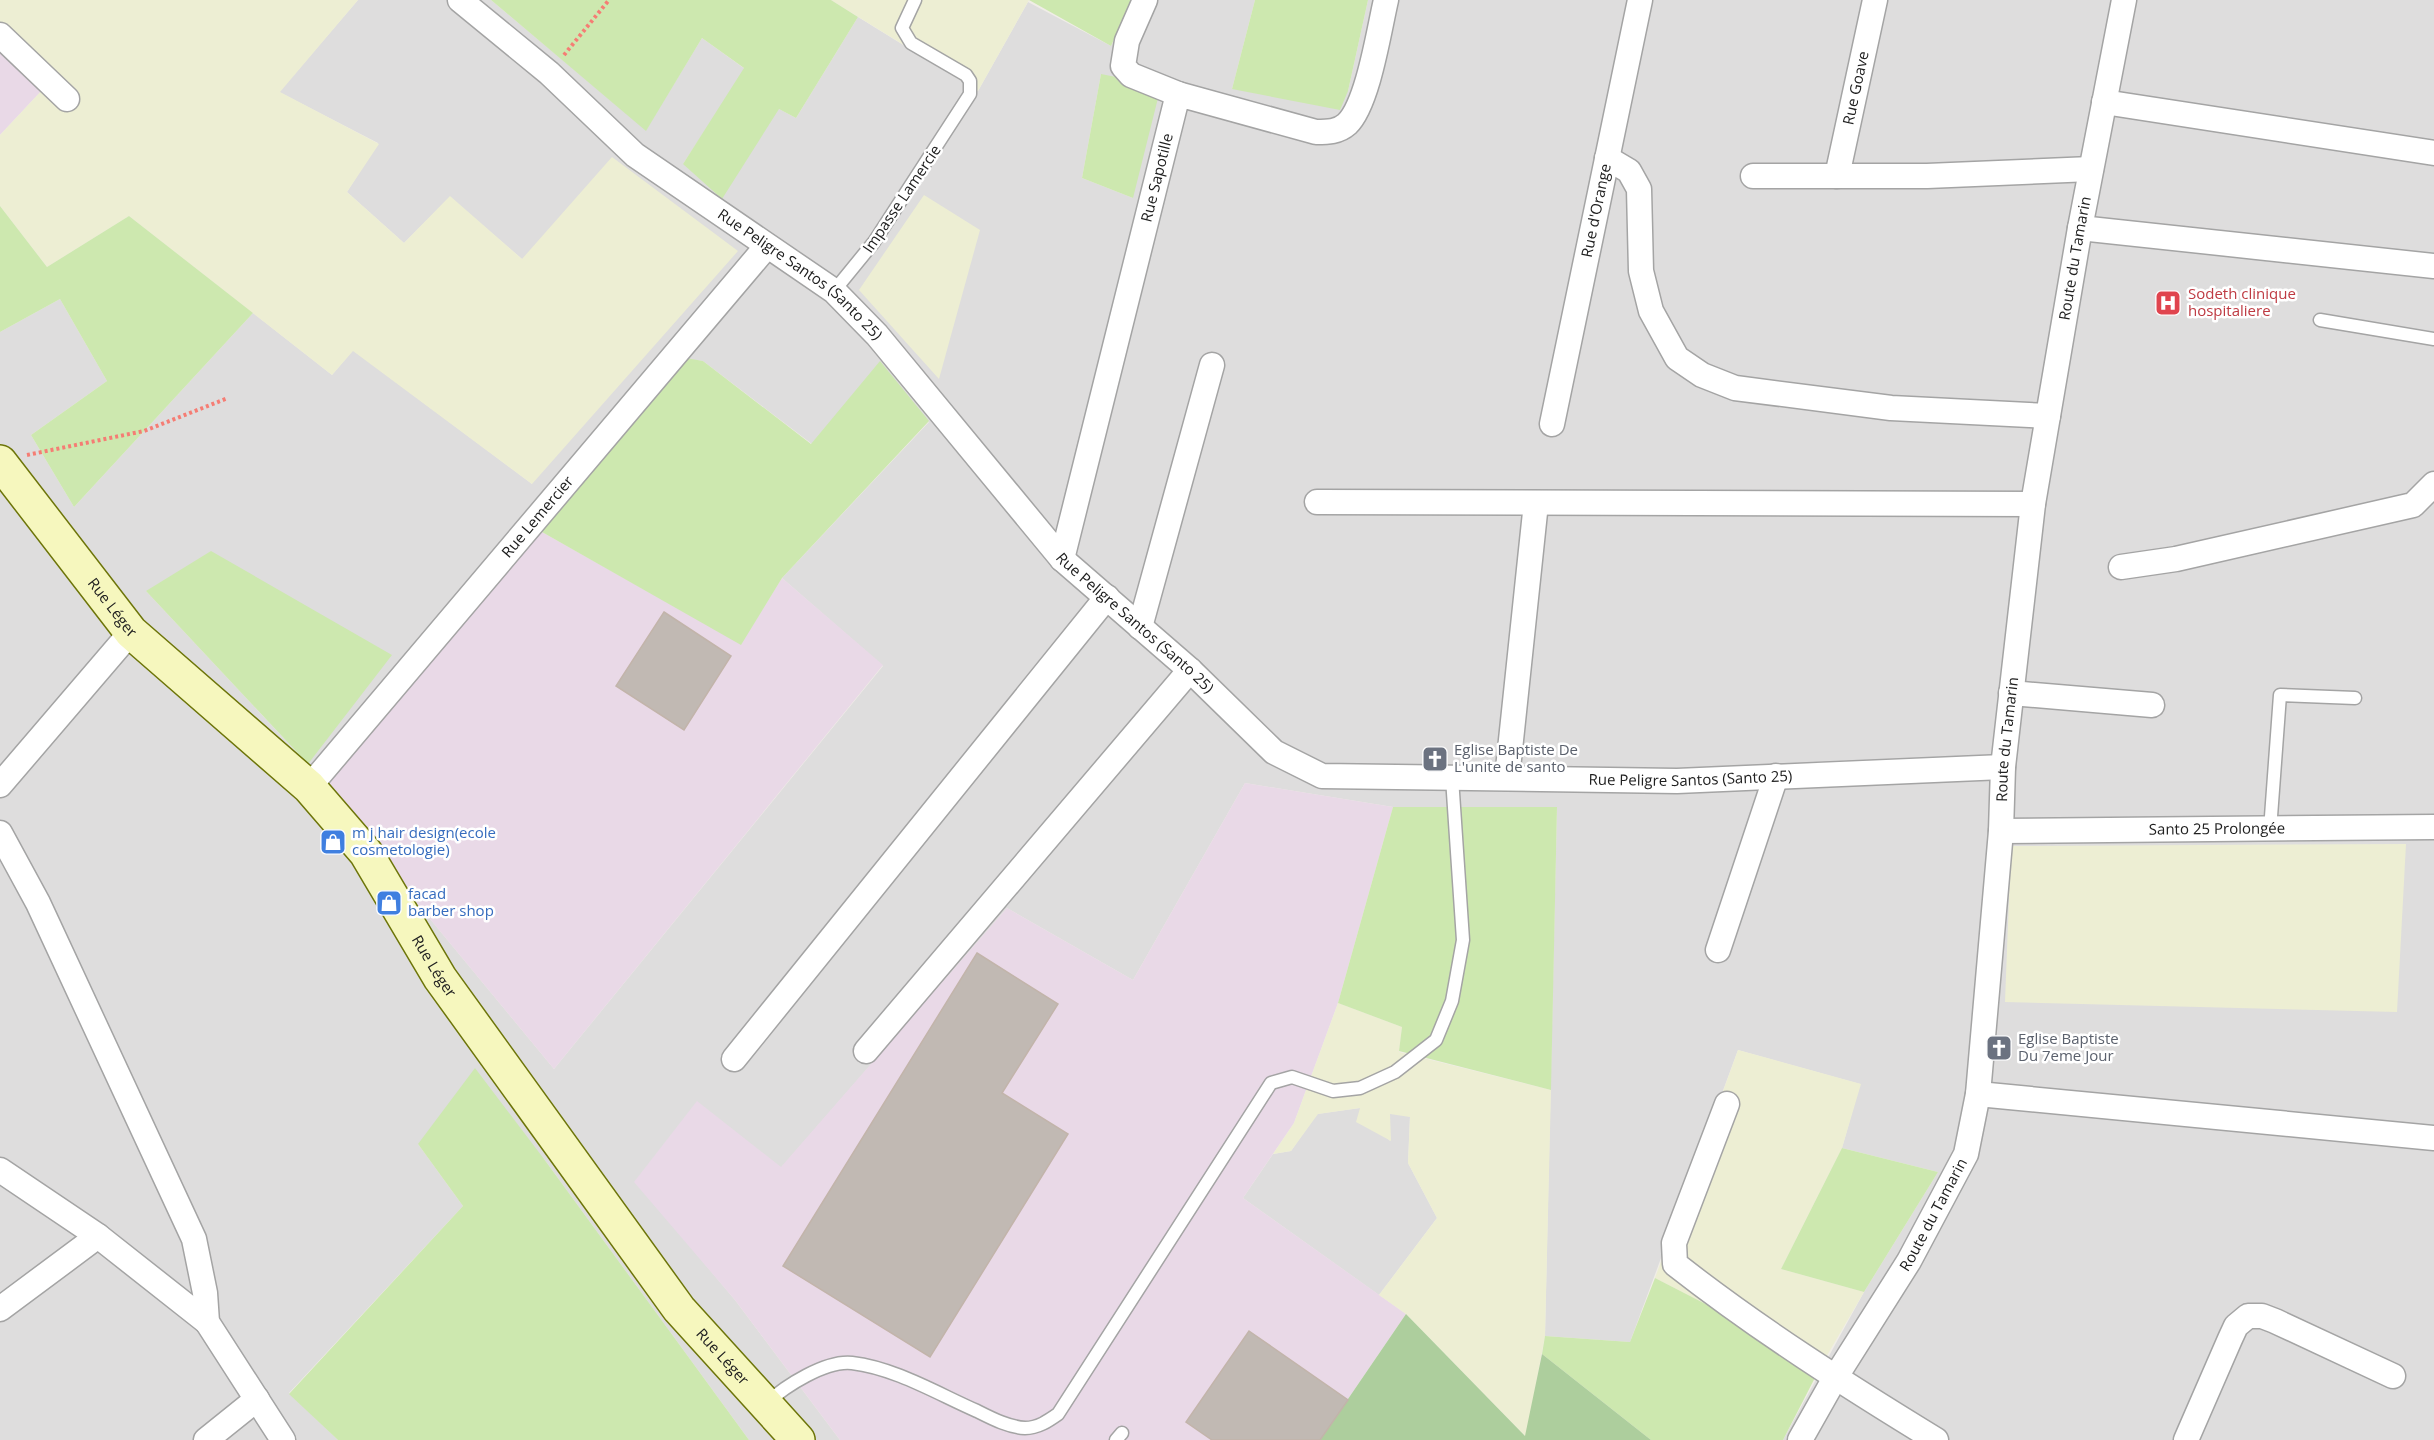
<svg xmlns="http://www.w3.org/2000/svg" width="2434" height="1440" viewBox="0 0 2434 1440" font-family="'Open Sans',sans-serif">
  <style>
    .residential { fill: #dedddd; fill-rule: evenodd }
    .industrial { fill: #e9d9e7 }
    .farmland { fill: #edeed3 }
    .grass { fill: #cde8af }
    .forest { fill: #adce9d }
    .building { fill: #c1b9b3; stroke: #c2b4aa; stroke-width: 1.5 }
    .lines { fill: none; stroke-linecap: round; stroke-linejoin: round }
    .lane-casing { stroke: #a4a4a4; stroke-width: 15 }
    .street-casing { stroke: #a4a4a4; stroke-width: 27 }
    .secondary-casing { stroke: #6d7509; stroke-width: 36 }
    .path { stroke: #f57d74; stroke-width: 4; stroke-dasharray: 3 3; stroke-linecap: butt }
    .lane { stroke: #fff; stroke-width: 12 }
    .street { stroke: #fff; stroke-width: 24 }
    .secondary { stroke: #f6f7be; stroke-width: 33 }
    .labels { text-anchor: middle; stroke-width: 5; stroke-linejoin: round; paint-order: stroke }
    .street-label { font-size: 15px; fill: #202020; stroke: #fff }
    .health-label { font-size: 15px; fill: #be3a42; stroke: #fff; text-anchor: start }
    .worship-label { font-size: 15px; fill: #5b616d; stroke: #fff; text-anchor: start }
    .shop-label { font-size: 15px; fill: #366cbe; stroke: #fff; text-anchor: start }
  </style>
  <rect width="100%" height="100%" fill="#f0ede7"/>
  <path class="residential" d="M 358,0 L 491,0 L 646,130 L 702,38 L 745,69 L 683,164 L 779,109 L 796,118 L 858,17 L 978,91 L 1028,2 L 1111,46 L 1132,0 L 1255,0 L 1232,89 L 1348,91 L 1368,0 L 2434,0 L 2434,1440 L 1783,1440 L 1864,1292 L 1938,1172 L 1842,1148 L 1860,1084 L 1738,1050 L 1630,1342 L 1545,1336 L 1557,808 L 1393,807 L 1245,783 L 1133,980 L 1007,908 L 781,1168 L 635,1181 L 735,1300 L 840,1440 L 749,1440 L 544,1159 L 418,1144 L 463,1206 L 289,1393 L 338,1440 L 0,1440 L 0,332 L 60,299 L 107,381 L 31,435 L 74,507 L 253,313 L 332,375 L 353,350 L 532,484 L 522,259 L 450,197 L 404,243 L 347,192 L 378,143 L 279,92 ZM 1101,74 L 1133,197 L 1133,198 L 1082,178 ZM 686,359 L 703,361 L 812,444 L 880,362 L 929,422 L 782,578 L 883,666 L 554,1069 L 321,787 ZM 146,591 L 391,655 L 307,763 Z
    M 1360,1108 L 1390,1141 L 1390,1113 L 1410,1116 L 1408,1163 L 1437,1218 L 1379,1295 L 1243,1198 L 1273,1154 L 1291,1151 L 1317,1114 Z"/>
  <path class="industrial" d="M 0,47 L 45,87 L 0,135 Z
    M 535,528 L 741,644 L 782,578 L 883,665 L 554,1069 L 321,787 Z
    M 1245,783 L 1393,807 L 1338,1003 L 1294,1123 L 1243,1198 L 1406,1314 L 1320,1440 L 840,1440 L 735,1300 L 634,1182 L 697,1101 L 781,1167 L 1007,908 L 1133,980 Z"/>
  <path class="farmland" d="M 0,0 L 358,0 L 280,92 L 379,144 L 347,192 L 404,243 L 450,196 L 522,259 L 612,157 L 738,251 L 532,484 L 353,351 L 332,375 L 129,216 L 47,267 L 0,206 L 0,135 L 45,87 L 0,47 Z
    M 831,0 L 1029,0 L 978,91 Z
    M 924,195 L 980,230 L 939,379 L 859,290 Z
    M 2406,844 L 2397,1012 L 2005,1002 L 2011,846 Z
    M 1338,1003 L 1402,1027 L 1399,1052 L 1551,1090 L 1545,1336 L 1526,1437 L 1406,1314 L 1379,1295 L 1437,1218 L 1408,1163 L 1410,1117 L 1390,1114 L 1391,1141 L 1356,1122 L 1360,1108 L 1318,1114 L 1291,1151 L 1273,1154 L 1294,1123 Z
    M 1738,1050 L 1861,1084 L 1842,1148 L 1781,1269 L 1864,1292 L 1822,1364 L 1655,1278 Z"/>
  <path class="grass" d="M 491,0 L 831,0 L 858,17 L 796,118 L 779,109 L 722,199 L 683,164 L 744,68 L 702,38 L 646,131 Z
    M 1029,0 L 1132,0 L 1111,46 Z
    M 1255,0 L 1368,0 L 1348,91 L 1340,110 L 1232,89 Z
    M 1101,74 L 1161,86 L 1133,198 L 1082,178 Z
    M 0,206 L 47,267 L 129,216 L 253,313 L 74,507 L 31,435 L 107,381 L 60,299 L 0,332 Z
    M 686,358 L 703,361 L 811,444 L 880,361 L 929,421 L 782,578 L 741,645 L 535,528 Z
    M 211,551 L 392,655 L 308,764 L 146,591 Z
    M 1393,807 L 1557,807 L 1551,1090 L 1399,1051 L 1402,1027 L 1338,1003 Z
    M 475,1068 L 544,1159 L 749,1440 L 338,1440 L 289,1394 L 463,1206 L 418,1144 Z
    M 1842,1148 L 1938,1172 L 1864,1292 L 1781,1269 Z
    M 1655,1278 L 1822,1364 L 1783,1440 L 1651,1440 L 1542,1354 L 1545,1336 L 1630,1342 Z"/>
  <path class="forest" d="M 1406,1314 L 1525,1436 L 1542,1354 L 1651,1440 L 1320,1440 Z"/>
  <path class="building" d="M 664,612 L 731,656 L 684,730 L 616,686 Z
    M 977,953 L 1058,1004 L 1002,1093 L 1068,1134 L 930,1357 L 783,1266 Z
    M 1249,1331 L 1348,1400 L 1320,1440 L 1212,1440 L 1186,1422 Z"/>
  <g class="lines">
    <g class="lane-casing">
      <path id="lane" d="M 834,291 L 874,242 L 970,94 L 970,81 L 966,75 L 911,43 L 902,28 L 915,0
        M 2320,320 L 2434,339
        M 2270,830 L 2280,695 L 2355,698
        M 767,1403 C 785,1386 826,1360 852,1363 C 895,1368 938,1394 977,1411 C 991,1418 1008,1427 1025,1428 C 1038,1428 1048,1421 1058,1414 L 1271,1083 L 1292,1077 L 1333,1091 L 1360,1088 L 1395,1072 L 1436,1040 L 1452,1001 L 1463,940 L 1452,778
        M 1116,1440 L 1122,1433"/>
    </g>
    <g class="street-casing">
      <g id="street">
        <path id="s1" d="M 460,0 L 549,73 L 635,155 L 834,291 L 877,335 L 1062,559 L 1190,670 L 1274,752 L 1322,776 L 1677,781 L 2003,767"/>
        <path d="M 1145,0 L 1127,41 L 1123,66 L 1131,75 L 1178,94"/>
        <path d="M 0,35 L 67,99"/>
        <path d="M 2104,102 L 2434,153"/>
        <path d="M 1607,158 L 1629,171 L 1639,189 L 1641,271 L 1651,311 L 1677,358 L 1702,375 L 1735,388 L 1891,408 L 2048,416"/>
        <path d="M 1753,176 L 1927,176 L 2091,169"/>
        <path id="s2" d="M 1837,176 L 1875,0"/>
        <path d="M 2080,228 L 2434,266"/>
        <path id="s3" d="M 1552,424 L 1640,0"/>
        <path d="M 1317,502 L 2033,504"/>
        <path id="s4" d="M 1062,559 L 1178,94 L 1316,132 C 1328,132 1338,132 1347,124 C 1368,104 1379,30 1386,0"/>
        <path d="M 2121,567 L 2176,559 L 2413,505 L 2434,484"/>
        <path d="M 1140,627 L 1212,365"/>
        <path d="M 2011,693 L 2152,705"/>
        <path d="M 1507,778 L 1536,503"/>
        <path d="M 0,785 L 131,632"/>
        <path id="s5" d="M 309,787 L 767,246"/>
        <path id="s6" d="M 2001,831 L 2434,827"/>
        <path d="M 0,833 L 38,903 L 194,1239 L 205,1293 L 207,1322 L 283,1440"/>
        <path d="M 1718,950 L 1776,776"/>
        <path d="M 866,1051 L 1190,670"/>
        <path d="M 734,1059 L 1107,597"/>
        <path d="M 1978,1094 L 2434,1138"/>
        <path d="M 1727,1104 L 1674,1243 L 1675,1264 C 1758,1329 1846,1385 1936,1440"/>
        <path d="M 0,1170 L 98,1236 L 207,1322"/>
        <path d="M 0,1309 L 98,1236"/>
        <path d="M 206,1440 L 257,1399"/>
        <path id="s7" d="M 1800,1440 L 1835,1378 L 1909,1261 L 1966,1154 L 1978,1094 L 2001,831 L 2003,767 L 2033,504 L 2080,228 L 2124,0"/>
        <path d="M 2186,1440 L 2230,1339 L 2236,1326 L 2248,1316 L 2262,1316 L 2275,1321 L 2393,1376"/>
      </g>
    </g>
    <g class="secondary-casing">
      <g id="secondary">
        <path id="s8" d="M 0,462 L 131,632 L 309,787 L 366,853 L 440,978 L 679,1309 L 798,1440"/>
      </g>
    </g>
    <path class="path" d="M 564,55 L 609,0
      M 27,455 L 144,431 L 228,398"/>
    <use href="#lane" class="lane"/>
    <use href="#street" class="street"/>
    <use href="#secondary" class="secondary"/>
  </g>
  <defs>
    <g id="hospital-square" transform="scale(1.35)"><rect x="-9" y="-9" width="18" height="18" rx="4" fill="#e0444e" stroke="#fff"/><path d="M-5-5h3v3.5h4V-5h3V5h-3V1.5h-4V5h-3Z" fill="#fff"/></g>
    <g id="church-square" transform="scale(1.35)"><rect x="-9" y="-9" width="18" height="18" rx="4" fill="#6b7280" stroke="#fff"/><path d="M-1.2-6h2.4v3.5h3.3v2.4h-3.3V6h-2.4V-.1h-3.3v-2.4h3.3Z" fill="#fff"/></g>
    <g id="shop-square" transform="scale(1.35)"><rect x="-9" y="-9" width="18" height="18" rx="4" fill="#3f7fe0" stroke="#fff"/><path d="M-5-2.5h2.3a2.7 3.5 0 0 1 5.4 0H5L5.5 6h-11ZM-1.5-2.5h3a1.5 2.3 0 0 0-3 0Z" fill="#fff"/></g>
  </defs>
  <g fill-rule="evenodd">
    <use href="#hospital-square" x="2168" y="303"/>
    <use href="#church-square" x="1435" y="759"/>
    <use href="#shop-square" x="333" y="842"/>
    <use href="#shop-square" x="389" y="903"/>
    <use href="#church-square" x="1999" y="1048"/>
  </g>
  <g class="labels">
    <g class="street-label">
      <text dy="5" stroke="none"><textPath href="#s2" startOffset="90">Rue Goave</textPath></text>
      <text dy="5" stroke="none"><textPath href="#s4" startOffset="393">Rue Sapotille</textPath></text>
      <text transform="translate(902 199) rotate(-56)" y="5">Impasse Lamercie</text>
      <text dy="5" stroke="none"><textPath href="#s3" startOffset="218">Rue d'Orange</textPath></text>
      <text dy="5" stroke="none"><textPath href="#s7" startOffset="1234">Route du Tamarin</textPath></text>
      <text dy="5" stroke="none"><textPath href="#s1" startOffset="438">Rue Peligre Santos (Santo 25)</textPath></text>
      <text dy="5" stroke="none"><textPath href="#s5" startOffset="354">Rue Lemercier</textPath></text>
      <text dy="5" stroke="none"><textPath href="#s8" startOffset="184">Rue Léger</textPath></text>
      <text dy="5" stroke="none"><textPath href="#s1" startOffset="924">Rue Peligre Santos (Santo 25)</textPath></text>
      <text dy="5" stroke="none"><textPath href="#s7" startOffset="748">Route du Tamarin</textPath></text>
      <text dy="5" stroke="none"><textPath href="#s1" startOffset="1536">Rue Peligre Santos (Santo 25)</textPath></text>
      <text dy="5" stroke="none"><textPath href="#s6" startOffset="216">Santo 25 Prolongée</textPath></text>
      <text dy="5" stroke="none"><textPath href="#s8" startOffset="670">Rue Léger</textPath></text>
      <text dy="5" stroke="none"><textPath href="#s7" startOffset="262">Route du Tamarin</textPath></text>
      <text dy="5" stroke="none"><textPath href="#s8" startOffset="1156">Rue Léger</textPath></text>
    </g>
    <g class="health-label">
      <text x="2188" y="299">Sodeth clinique<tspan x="2188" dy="17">hospitaliere</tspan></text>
    </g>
    <g class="worship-label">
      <text x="1454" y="755">Eglise Baptiste De<tspan x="1454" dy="17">L'unite de santo</tspan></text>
      <text x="2018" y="1044">Eglise Baptiste<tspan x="2018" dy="17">Du 7eme Jour</tspan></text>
    </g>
    <g class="shop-label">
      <text x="352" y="838">m j hair design(ecole<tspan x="352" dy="17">cosmetologie)</tspan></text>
      <text x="408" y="899">facad<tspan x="408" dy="17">barber shop</tspan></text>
    </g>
  </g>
</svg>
